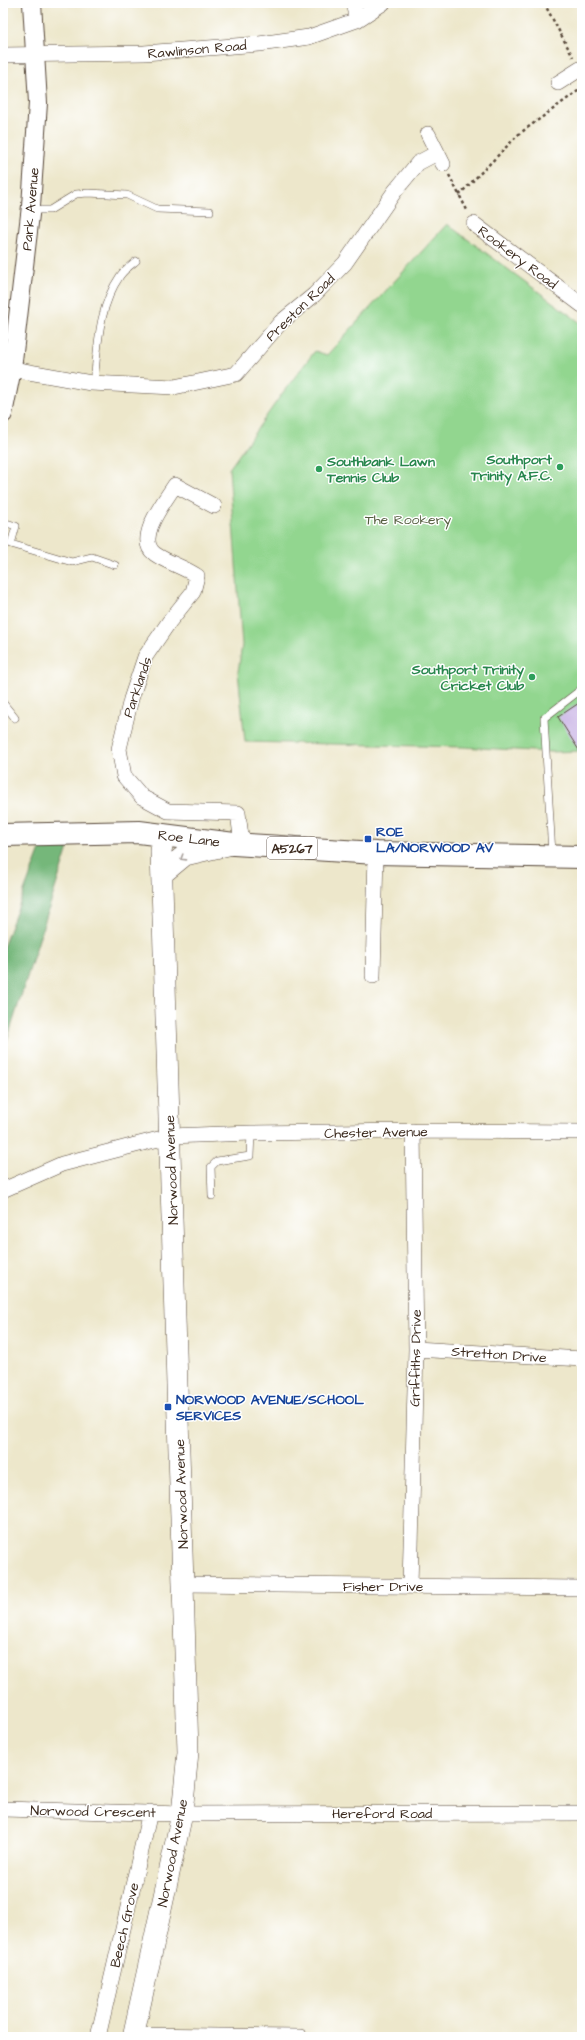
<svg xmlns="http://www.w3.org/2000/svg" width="585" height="2040" viewBox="0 0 585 2040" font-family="'Architects Daughter',sans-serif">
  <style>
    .green { fill: #92d68f; stroke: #668056 }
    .forest { fill: #75b77a; stroke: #58704c }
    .building { fill: #cebae7 }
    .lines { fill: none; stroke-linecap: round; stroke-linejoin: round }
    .service-casing { stroke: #564638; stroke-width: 8 }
    .minor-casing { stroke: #564638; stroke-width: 16 }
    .tertiary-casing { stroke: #564638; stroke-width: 20 }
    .secondary-casing { stroke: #564638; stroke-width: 22 }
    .primary-casing { stroke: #564638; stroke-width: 24 }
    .path { stroke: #564638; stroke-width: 2.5; stroke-dasharray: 3 3; stroke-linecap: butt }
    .service { stroke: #fff; stroke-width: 7 }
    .minor { stroke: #fff; stroke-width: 15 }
    .tertiary { stroke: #fff; stroke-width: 18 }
    .secondary { stroke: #fff; stroke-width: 21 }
    .primary { stroke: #fff; stroke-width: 22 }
    .oneway { stroke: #a79f9a }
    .leisure-dot { fill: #2e9e5b; stroke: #fff; stroke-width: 1.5 }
    .transit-dot { fill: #1a4fb4; stroke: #fff; stroke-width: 1.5 }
    .labels { text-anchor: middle; stroke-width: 3; stroke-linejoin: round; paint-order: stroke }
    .shield { fill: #fff; stroke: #766a62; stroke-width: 1 }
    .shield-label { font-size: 13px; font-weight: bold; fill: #3b2a1e }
    .street-label { font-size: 14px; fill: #3b2a1e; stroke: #fff }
    .leisure-label { font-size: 14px; font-weight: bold; fill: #27864d; stroke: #fff; text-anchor: end }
    .park-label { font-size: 14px; fill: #555e40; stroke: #fff }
    .transit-label { font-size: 14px; font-weight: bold; fill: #164399; stroke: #fff; text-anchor: start }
  </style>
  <rect width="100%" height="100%" fill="#fff"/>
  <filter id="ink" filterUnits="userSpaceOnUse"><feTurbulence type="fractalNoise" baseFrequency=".025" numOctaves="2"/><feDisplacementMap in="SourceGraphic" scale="8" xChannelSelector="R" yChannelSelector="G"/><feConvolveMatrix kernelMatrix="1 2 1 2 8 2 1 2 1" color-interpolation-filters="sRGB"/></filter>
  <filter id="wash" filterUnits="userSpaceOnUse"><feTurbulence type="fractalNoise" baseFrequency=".012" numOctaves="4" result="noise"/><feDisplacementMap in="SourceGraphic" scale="16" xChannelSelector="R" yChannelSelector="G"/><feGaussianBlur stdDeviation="0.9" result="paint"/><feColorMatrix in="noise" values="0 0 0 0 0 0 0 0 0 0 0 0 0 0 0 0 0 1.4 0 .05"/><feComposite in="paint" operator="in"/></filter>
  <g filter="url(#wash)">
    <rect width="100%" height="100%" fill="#ede7cb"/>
    <path class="green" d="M 447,224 L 582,324 L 582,751 L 551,752 L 462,747 L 245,742 L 238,672 L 242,645 L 229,469 L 284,391 L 315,351 L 327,355 Z"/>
    <path class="forest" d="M 41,847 L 68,848 L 3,1053 L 3,947 Z"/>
    <g id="blocks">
      <path class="building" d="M 582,701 L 582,755 L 558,717 Z"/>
    </g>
  </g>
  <g filter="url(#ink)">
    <use href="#blocks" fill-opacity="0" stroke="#564638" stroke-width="1"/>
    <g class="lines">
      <g class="service-casing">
        <path id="service" d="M 31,210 L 50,210 L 76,194 L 88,193 L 127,195 L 157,209 L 210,211
          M 94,383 C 98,346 98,308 120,276 C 124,270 131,265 136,261
          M 3,522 L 16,526 L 11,544 L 72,562 L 92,557 L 115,565
          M 3,703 L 15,718
          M 552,854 L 544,718 L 579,691
          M 212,1196 L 211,1167 L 217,1161 L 250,1156 L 251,1133"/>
      </g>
      <g class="minor-casing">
        <path id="minor" d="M 353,3 L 357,20
          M 3,55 L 144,53 L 259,44 L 309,37 L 357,20 L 383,3
          M 558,83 L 580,69 L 582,72
          M 428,134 L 443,164
          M 474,224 L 582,305
          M 3,373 L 12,369 L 91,383 L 174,387 L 236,374 L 281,322 L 314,295 L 345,263 L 395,191 L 418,163 L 437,153
          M 214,506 L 175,485 C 165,501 134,539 155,554 C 168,563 184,567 197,576 L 193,592 L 169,622 L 145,657 L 131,699 L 119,749 L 124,776 L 142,797 L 168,811 L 238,813 L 242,844
          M 373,976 L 376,853
          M 3,1190 L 62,1164 L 170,1136 L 251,1133 L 413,1131 L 582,1132
          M 416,1349 L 582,1359
          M 184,1584 L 582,1588
          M 410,1586 L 416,1349 L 413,1131
          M 3,1809 L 182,1814 L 582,1813
          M 133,2035 L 300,2037
          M 98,2037 L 150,1812"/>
      </g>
      <g class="tertiary-casing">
        <path id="tertiary" d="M 3,414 L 12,369 L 31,206 L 38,103 L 32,3"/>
      </g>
      <g class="secondary-casing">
        <path id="secondary" d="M 162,874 L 185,855 L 232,844
          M 133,2037 L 182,1814 L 188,1752 L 161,851 L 164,835"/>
      </g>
      <g class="primary-casing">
        <path id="primary" d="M 3,835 L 139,832 L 234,844 L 376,853 L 582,857"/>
      </g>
      <path class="path" d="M 544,3 L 573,57
        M 449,175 L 468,212
        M 459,195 L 519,134 L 582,88"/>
      <use href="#service" class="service"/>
      <use href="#minor" class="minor"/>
      <use href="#tertiary" class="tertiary"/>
      <use href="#secondary" class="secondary"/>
      <use href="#primary" class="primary"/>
    </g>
    <defs><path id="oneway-chevron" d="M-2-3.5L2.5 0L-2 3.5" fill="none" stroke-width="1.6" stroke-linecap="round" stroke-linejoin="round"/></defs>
    <use class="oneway" href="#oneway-chevron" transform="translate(183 858) rotate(148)"/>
  </g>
  <g class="leisure-dot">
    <circle cx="560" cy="467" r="4"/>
    <circle cx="319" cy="469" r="4"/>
    <circle cx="532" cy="677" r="4"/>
  </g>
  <g class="transit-dot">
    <rect x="364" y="835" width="8" height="8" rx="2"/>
    <rect x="164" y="1403" width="8" height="8" rx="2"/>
  </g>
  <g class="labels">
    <rect class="shield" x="267" y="837" width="50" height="22" rx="3"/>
    <g class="shield-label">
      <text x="292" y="853">A5267</text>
    </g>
    <g class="street-label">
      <text transform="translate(197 49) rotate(-5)" y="5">Rawlinson Road</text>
      <text transform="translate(30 209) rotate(-85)" y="5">Park Avenue</text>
      <text transform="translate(518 257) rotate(37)" y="5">Rookery Road</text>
      <text transform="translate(300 307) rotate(-44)" y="5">Preston Road</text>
      <text transform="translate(137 687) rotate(-71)" y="5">Parklands</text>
      <text transform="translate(189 838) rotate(7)" y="5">Roe Lane</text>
      <text transform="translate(376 1132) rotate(-1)" y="5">Chester Avenue</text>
      <text transform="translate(171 1170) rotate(-92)" y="5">Norwood Avenue</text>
      <text transform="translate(499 1354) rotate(4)" y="5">Stretton Drive</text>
      <text transform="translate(415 1358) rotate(-89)" y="5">Griffiths Drive</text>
      <text transform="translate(181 1494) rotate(-92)" y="5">Norwood Avenue</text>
      <text x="383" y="1591">Fisher Drive</text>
      <text transform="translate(93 1811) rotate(1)" y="5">Norwood Crescent</text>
      <text x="382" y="1818">Hereford Road</text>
      <text transform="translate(172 1853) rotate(-79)" y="5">Norwood Avenue</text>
      <text transform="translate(124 1925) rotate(-77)" y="5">Beech Grove</text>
    </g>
    <g class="leisure-label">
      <text x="552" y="464">Southport<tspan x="552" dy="16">Trinity A.F.C.</tspan></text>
      <text x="327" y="466" text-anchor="start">Southbank Lawn<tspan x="327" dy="16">Tennis Club</tspan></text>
      <text x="524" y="674">Southport Trinity<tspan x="524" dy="16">Cricket Club</tspan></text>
    </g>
    <g class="park-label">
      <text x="408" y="524">The Rookery</text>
    </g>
    <g class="transit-label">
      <text x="376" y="836">ROE<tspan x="376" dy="16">LA/NORWOOD AV</tspan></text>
      <text x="176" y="1404">NORWOOD AVENUE/SCHOOL<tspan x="176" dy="16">SERVICES</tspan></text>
    </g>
  </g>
  <rect width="585" height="2040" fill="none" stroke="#fff" stroke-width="16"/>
</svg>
